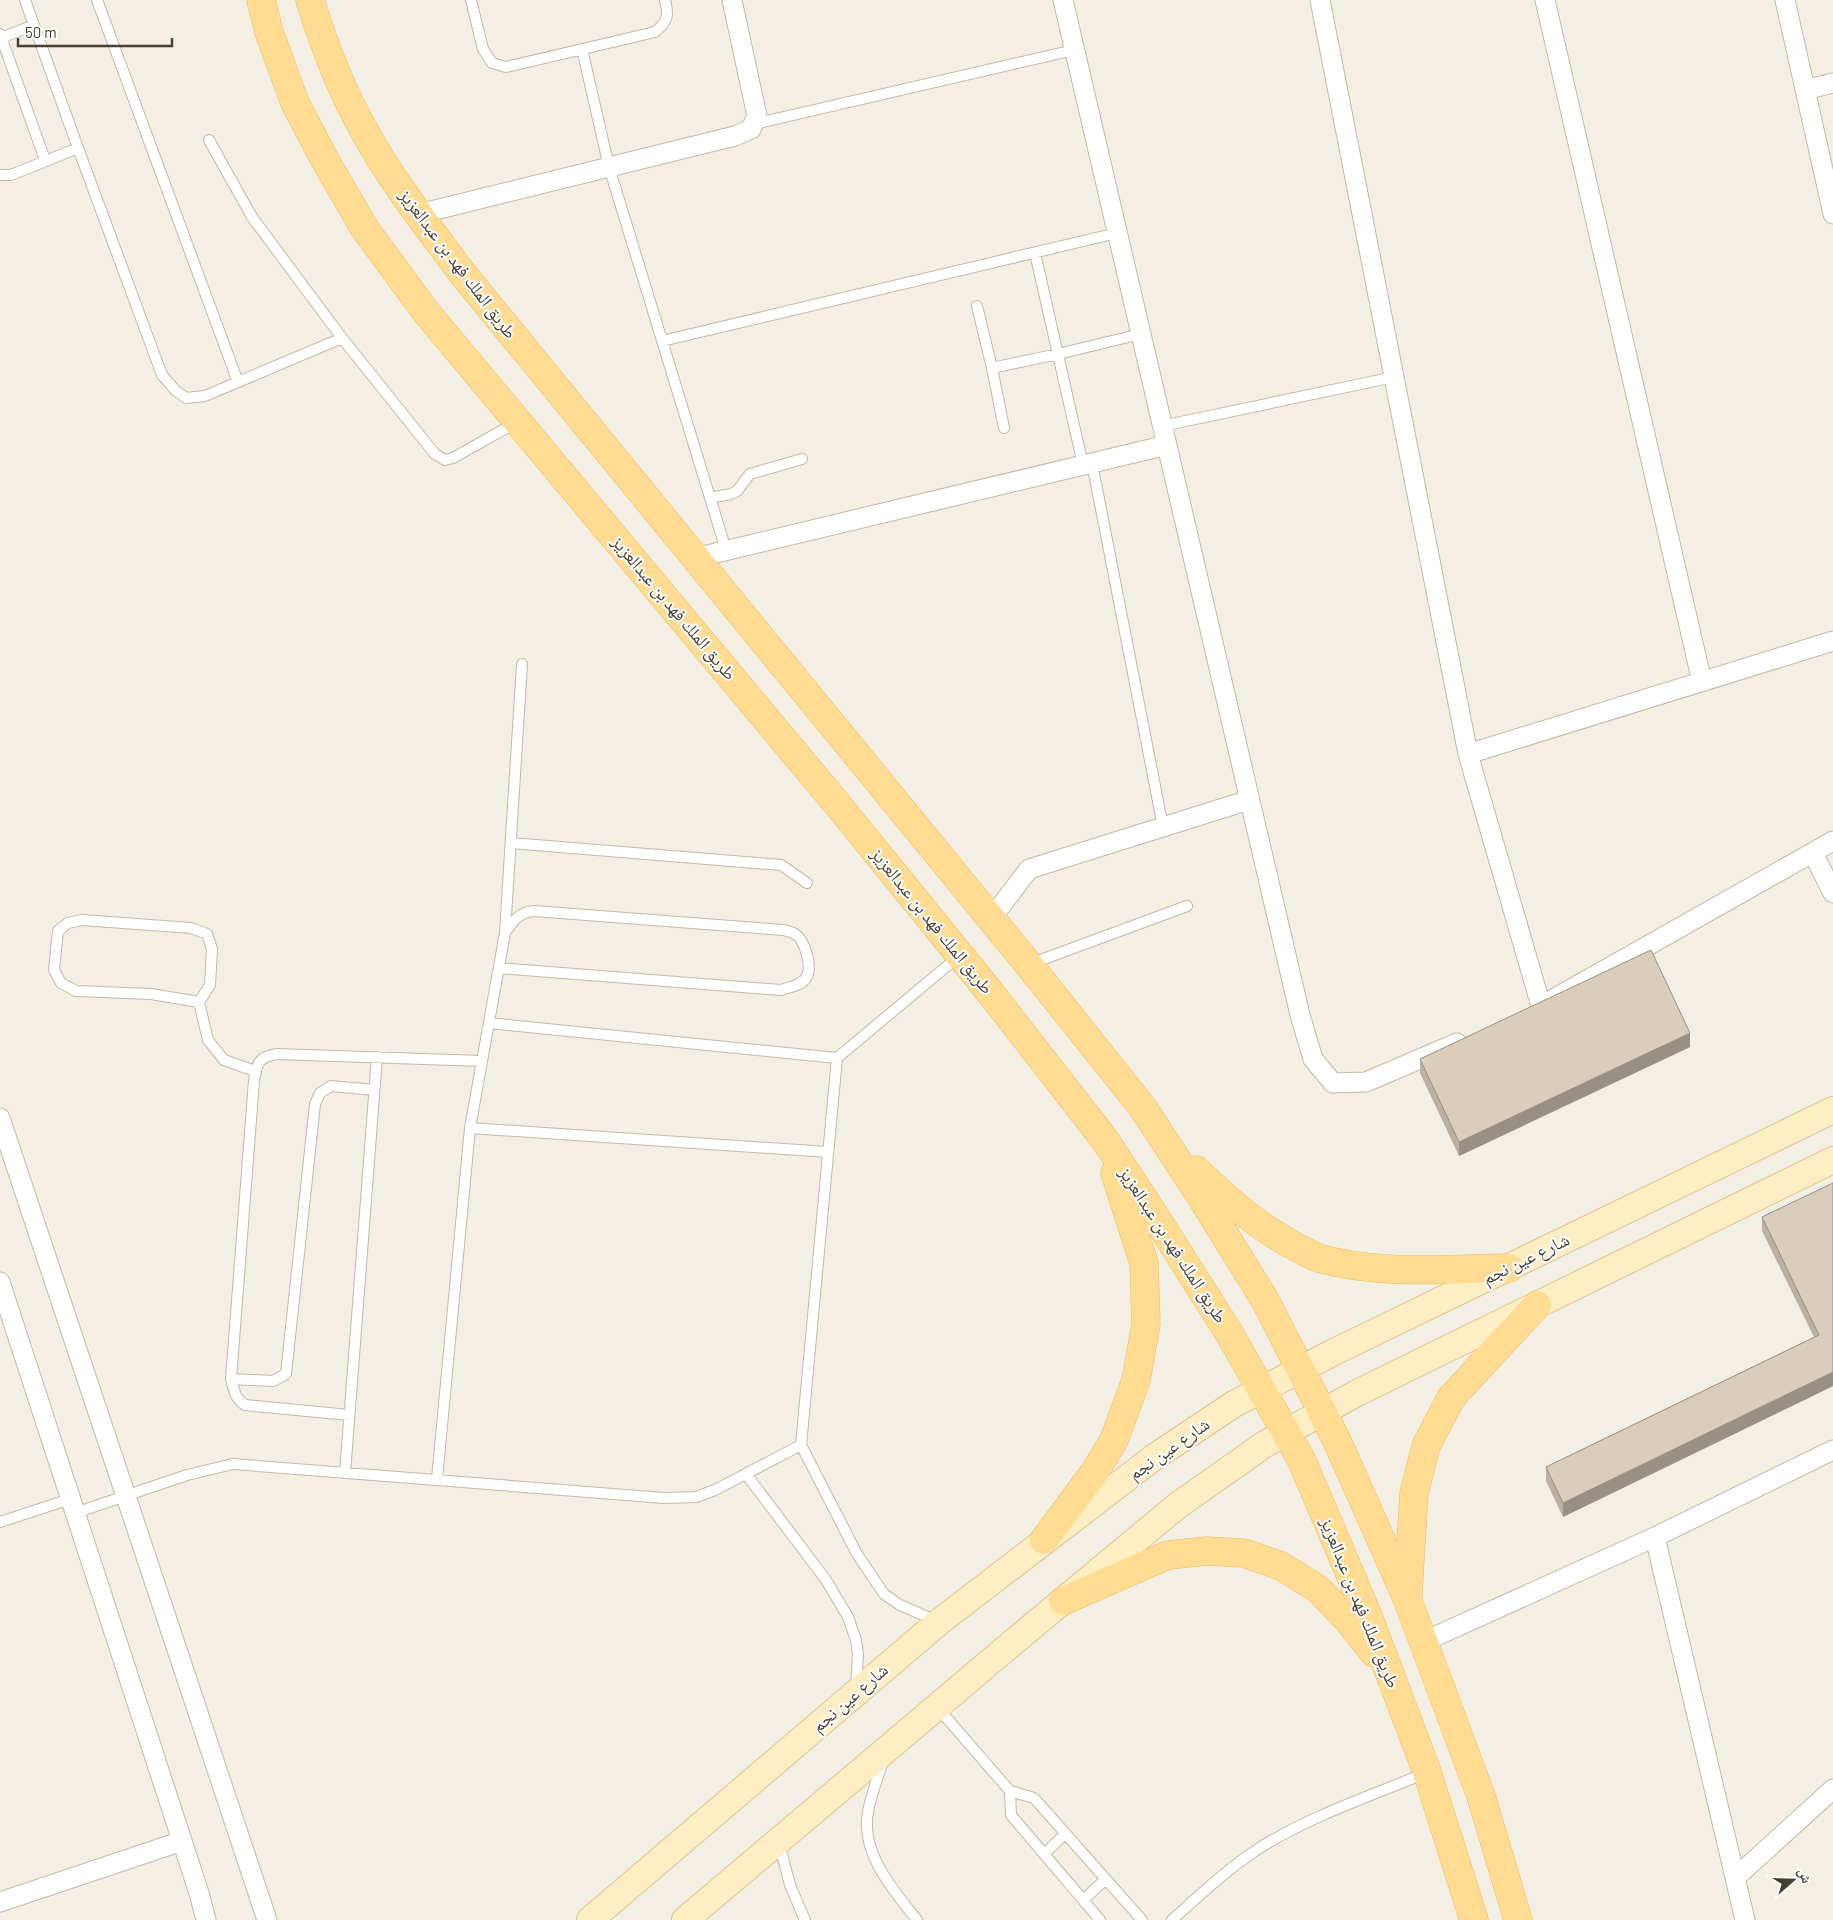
<svg xmlns="http://www.w3.org/2000/svg" width="1833" height="1920" viewBox="0 0 1833 1920" font-family="Barlow,'Noto Naskh Arabic',sans-serif">
  <style>
    .lines { fill: none; stroke-linecap: round; stroke-linejoin: round }
    .lane-casing { stroke: #c3b9a9; stroke-width: 12 }
    .street-casing { stroke: #c3b9a9; stroke-width: 21 }
    .secondary-casing { stroke: #dcc591; stroke-width: 28 }
    .primary-casing { stroke: #efbc57; stroke-width: 29 }
    .lane { stroke: #fff; stroke-width: 10 }
    .street { stroke: #fff; stroke-width: 19 }
    .secondary { stroke: #ffeec3; stroke-width: 26 }
    .primary { stroke: #ffdc92; stroke-width: 28 }
    .wall { fill: #bbb0a2 }
    .shaded-wall { fill: #999084 }
    .building { fill: #dacdbc; stroke: #999084 }
    .labels { text-anchor: middle; stroke-width: 4; stroke-linejoin: round; paint-order: stroke }
    .street-label { font-size: 18px; fill: #473f33; stroke: #fff }
  </style>
  <rect width="100%" height="100%" fill="#f4efe4"/>
  <g class="lines">
    <g class="lane-casing">
      <path id="lane" d="M 25,0 L 78,148 L 162,375 L 175,390 L 186,398 L 205,396 L 342,338
        M 97,0 L 238,382
        M 471,0 L 483,49 L 492,63 L 506,67 L 655,32 C 668,21 669,16 665,0
        M 0,34 L 45,160
        M 1,38 L 34,25
        M 582,49 L 609,167 L 726,550
        M 754,124 L 1074,50
        M 209,140 L 252,217 L 342,338 L 435,454 L 445,460 L 453,458 L 517,422
        M 0,175 L 11,175 L 78,148
        M 1035,253 L 1083,465
        M 977,306 L 992,368 L 1004,428
        M 662,341 L 1117,233
        M 992,368 L 1058,354 L 1141,334
        M 1162,426 L 1394,377
        M 1092,463 L 1163,827
        M 710,498 L 731,494 L 737,491 L 750,474 L 802,459
        M 511,843 L 781,865 L 807,883
        M 505,932 L 522,664
        M 1030,964 L 1187,906
        M 199,1002 L 151,994 L 76,991 L 61,983 L 54,970 L 58,931 L 68,923 L 82,920 L 191,928 L 207,934 L 212,949 L 210,985 L 199,1002 L 208,1040 L 224,1060 L 255,1071
        M 489,1023 L 837,1058
        M 470,1128 L 828,1152
        M 231,1379 L 273,1381 L 286,1374 L 315,1104 L 320,1093 L 331,1086 L 374,1090
        M 349,1415 L 245,1405 C 235,1399 234,1390 231,1379 L 254,1081 C 257,1063 258,1057 277,1054 L 482,1061
        M 345,1473 L 377,1057
        M 746,1474 L 826,1580 L 848,1617 L 856,1640 L 858,1654 L 856,1688
        M 437,1479 L 470,1128 L 505,933 C 513,921 519,912 534,911 L 783,930 C 787,931 792,932 795,934 C 805,940 813,968 806,978 C 801,986 789,987 781,990 L 499,968
        M 75,1513 L 187,1475 L 233,1464 L 664,1498 L 696,1497 L 715,1490 L 801,1445
        M 0,1522 L 70,1499
        M 937,1621 L 900,1605 L 884,1594 L 857,1554 L 801,1445 L 837,1058 L 959,956
        M 937,1707 L 1010,1791 L 1034,1798 L 1142,1920
        M 883,1761 C 878,1777 871,1795 868,1812 C 860,1853 894,1891 917,1920
        M 1010,1791 L 1011,1815 L 1100,1920
        M 779,1843 L 790,1885 L 805,1920
        M 1044,1854 L 1065,1834
        M 1083,1900 L 1106,1879
        M 1172,1920 C 1199,1896 1225,1871 1255,1851 C 1305,1818 1370,1796 1426,1773"/>
    </g>
    <g class="street-casing">
      <path id="street" d="M 1063,0 L 1300,1015 L 1313,1059 L 1333,1083 L 1366,1082 L 1457,1043
        M 1320,0 L 1468,754 L 1541,1006 L 1833,841
        M 1545,0 L 1702,682
        M 1785,0 L 1833,214
        M 1805,90 L 1833,83
        M 419,214 L 735,136 L 751,129 L 757,116 L 732,0
        M 695,558 L 1167,445
        M 1468,754 L 1833,641
        M 1813,853 L 1833,893
        M 991,919 L 1029,869 L 1249,800
        M 0,1118 L 267,1920
        M 0,1282 L 199,1893 L 206,1920
        M 1655,1537 L 1745,1920
        M 1423,1642 L 1655,1537 L 1833,1450
        M 1735,1878 L 1833,1789
        M 0,1902 L 182,1841"/>
    </g>
    <g class="secondary-casing">
      <path id="secondary" d="M 590,1920 L 939,1622 L 1153,1458 L 1234,1404 L 1334,1352 L 1833,1110
        M 685,1920 L 1023,1634 L 1177,1506 L 1265,1444 L 1357,1393 L 1833,1160"/>
    </g>
    <g class="primary-casing">
      <path id="primary" d="M 261,0 L 269,32 L 295,103 L 326,162 L 365,229 L 426,312 L 838,805 L 989,991 L 1105,1140 L 1160,1224 L 1229,1333 L 1301,1459 L 1368,1616 L 1427,1772 L 1474,1920
        M 310,0 C 324,46 342,92 366,134 C 393,183 429,228 462,273 L 1029,965 L 1143,1108 L 1200,1195 L 1265,1300 L 1337,1441 L 1407,1598 L 1481,1796 L 1518,1920
        M 1196,1170 C 1230,1202 1256,1226 1298,1248 C 1306,1252 1314,1257 1322,1259 C 1381,1275 1449,1269 1509,1268
        M 1044,1540 L 1094,1473 L 1114,1440 L 1136,1380 L 1146,1324 L 1144,1263 L 1115,1173
        M 1408,1594 L 1414,1493 L 1426,1446 L 1451,1398 L 1537,1305
        M 1063,1601 L 1168,1555 L 1207,1551 L 1244,1553 L 1281,1566 L 1318,1589 L 1347,1619 L 1374,1653"/>
    </g>
    <use href="#lane" class="lane"/>
    <use href="#street" class="street"/>
    <use href="#secondary" class="secondary"/>
    <use href="#primary" class="primary"/>
  </g>
  <path class="wall" d="M 1690,1047 L 1459,1156 L 1420,1073 L 1420,1059 Z
    M 1833,1183 L 1833,1386 L 1563,1517 L 1546,1481 L 1546,1467 L 1814,1337 L 1762,1231 L 1762,1217 Z"/>
  <path class="shaded-wall" d="M 1690,1033 L 1690,1047 L 1459,1156 L 1459,1142 Z
    M 1833,1372 L 1833,1386 L 1563,1517 L 1563,1503 Z"/>
  <path class="building" d="M 1651,950 L 1690,1033 L 1459,1142 L 1420,1059 Z
    M 1833,1183 L 1833,1372 L 1563,1503 L 1546,1467 L 1819,1335 L 1762,1217 Z"/>
  <g class="labels">
    <g class="street-label">
      <text transform="translate(458 264) rotate(53)" y="6">طريق الملك فهد بن عبدالعزيز</text>
      <text transform="translate(674 608) rotate(50)" y="6">طريق الملك فهد بن عبدالعزيز</text>
      <text transform="translate(932 921) rotate(51)" y="6">طريق الملك فهد بن عبدالعزيز</text>
      <text transform="translate(1173 1245) rotate(57)" y="6">طريق الملك فهد بن عبدالعزيز</text>
      <text transform="translate(1526 1259) rotate(-26)" y="6">شارع عين نجم</text>
      <text transform="translate(1169 1449) rotate(-35)" y="6">شارع عين نجم</text>
      <text transform="translate(1360 1603) rotate(68)" y="6">طريق الملك فهد بن عبدالعزيز</text>
      <text transform="translate(850 1698) rotate(-41)" y="6">شارع عين نجم</text>
    </g>
  </g>
  <g transform="translate(1793 1880) rotate(70)" stroke="#ffffff" stroke-width="4" paint-order="stroke">
  <path d="M0-4L9 19L0 12L-9 19Z" fill="#473f33"/>
  <text y="-8" font-size="14" font-weight="bold" text-anchor="middle" fill="#473f33">ش</text>
  </g>
  <path d="M18 38v8h154v-8" fill="none" stroke="#473f33" stroke-width="2.5"/>
  <text x="25" y="38" font-size="15" fill="#473f33" stroke="#ffffff" stroke-width="4" paint-order="stroke">50 m</text>
</svg>
